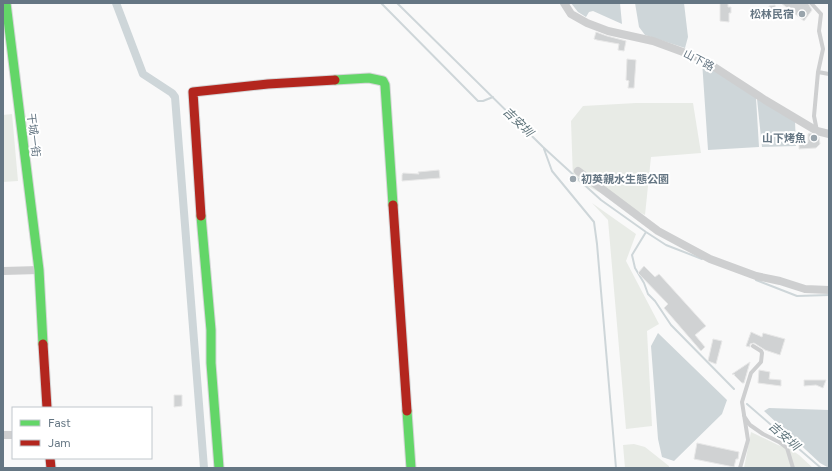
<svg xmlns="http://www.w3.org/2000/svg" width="832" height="471" viewBox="0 0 832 471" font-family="Figtree,'Noto Sans TC',sans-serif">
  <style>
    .green { fill: #e8ebe6 }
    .water { fill: #ced6d9 }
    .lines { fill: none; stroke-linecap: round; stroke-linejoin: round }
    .stream { stroke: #ced6d9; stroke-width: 2 }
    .canal { stroke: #ced6d9; stroke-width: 8 }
    .building { fill: #d0d2d3; stroke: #e8e8e8 }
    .fast-casing { stroke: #d5d6d7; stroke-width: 11 }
    .jam-casing { stroke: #d5d6d7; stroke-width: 11 }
    .lane { stroke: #cecfd0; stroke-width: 4 }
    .street { stroke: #cecfd0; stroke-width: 8 }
    .fast { stroke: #63d668; stroke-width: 9 }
    .jam { stroke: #b3261e; stroke-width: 9 }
    .poi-dot { fill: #99a4ac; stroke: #fff; stroke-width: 1.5 }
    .labels { text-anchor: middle; stroke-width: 4; stroke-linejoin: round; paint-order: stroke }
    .poi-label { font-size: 11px; font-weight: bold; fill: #657683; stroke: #fff; text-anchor: end }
    .street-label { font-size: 11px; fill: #657683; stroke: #fff }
    .water-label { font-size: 12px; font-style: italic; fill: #60757c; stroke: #fff }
  </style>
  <rect width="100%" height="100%" fill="#f9f9f9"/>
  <path class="green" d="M 636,103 L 693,103 L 701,153 L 651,157 L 645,215 L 573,179 L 571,121 L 583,106 Z
    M 12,114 L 18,181 L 3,182 L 3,115 Z
    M 592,203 L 636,234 L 626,261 L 659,324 L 647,331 L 652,426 L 626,429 L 608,220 Z
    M 751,432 L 778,445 L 790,449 L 799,455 L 813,468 L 744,468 Z
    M 634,444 L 645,447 L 669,466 L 669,468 L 625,468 L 623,445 Z"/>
  <path class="water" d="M 571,3 L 620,3 L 622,24 L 593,11 L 589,12 L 586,17 L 578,12 Z
    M 635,3 L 684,3 L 688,37 L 685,48 L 645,35 L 639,27 Z
    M 702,61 L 756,98 L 759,147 L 708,150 Z
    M 757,99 L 795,121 L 796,146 L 762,147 Z
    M 658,333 L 727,400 L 722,414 L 674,461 L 662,457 L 658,439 L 651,346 Z
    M 769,408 L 829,410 L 829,468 L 820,463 L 764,411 Z"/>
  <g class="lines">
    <path class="stream" d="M 381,3 L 478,101 L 483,101 L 493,97
      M 397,3 L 543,147 L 601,200 L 646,232 L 666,245 L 702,259
      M 544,149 L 552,171 L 594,222 L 597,244 L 616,468
      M 646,232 L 632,255 L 635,268 L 644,283 L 648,294 L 655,301 L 671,325 L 734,389
      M 756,280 L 797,296 L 829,295
      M 747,404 L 821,468"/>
    <path class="canal" d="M 116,3 L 143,74 L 172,93 L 175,97 L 204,468"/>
  </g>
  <path class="building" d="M 720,3 L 728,3 L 728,7 L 731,7 L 731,13 L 729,13 L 729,22 L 720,21 Z
    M 781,3 L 808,3 L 812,10 L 804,21 Z
    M 775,5 L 776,19 L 770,19 L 769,6 Z
    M 596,32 L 607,36 L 626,41 L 624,51 L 618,50 L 619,44 L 597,40 L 594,39 Z
    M 627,59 L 636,60 L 634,88 L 628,88 L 629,81 L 626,80 Z
    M 810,133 L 819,137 L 820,144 L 816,148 L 799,149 L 799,142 L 808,142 L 808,134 Z
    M 439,170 L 440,178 L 402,181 L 402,175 L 403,173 L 419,174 L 418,172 Z
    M 644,266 L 655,277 L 659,274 L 706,326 L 695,335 L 705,347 L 701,351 L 664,308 L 668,304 L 638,273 Z
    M 751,332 L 762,337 L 763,333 L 785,339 L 780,355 L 765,350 L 754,343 L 750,344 L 750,347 L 746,346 Z
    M 713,339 L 722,341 L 716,364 L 708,361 Z
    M 750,362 L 744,383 L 742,383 L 734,375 L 735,375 L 732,374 Z
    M 759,370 L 770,372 L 769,379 L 781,380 L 781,386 L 758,383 Z
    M 804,380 L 826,380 L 823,388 L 816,385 L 804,386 Z
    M 174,395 L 182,395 L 182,406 L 174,407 Z
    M 697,443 L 739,452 L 738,459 L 736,459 L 734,467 L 694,459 Z"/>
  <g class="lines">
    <g class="fast-casing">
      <path id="fast" d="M 6,3 L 39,270 L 43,344
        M 335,80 L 369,78 L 383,81 L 385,85 L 393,205
        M 201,216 L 211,330 L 211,363 L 219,468
        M 407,411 L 411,468"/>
    </g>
    <g class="jam-casing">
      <path id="jam" d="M 393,205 L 407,411
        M 201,216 L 193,92 L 268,84 L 335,80
        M 43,344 L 47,408
        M 50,458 L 51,468"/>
    </g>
    <path class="lane" d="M 811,3 L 821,14 L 819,31 L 823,49 L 818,72 L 814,116 L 817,131
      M 818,72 L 829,74
      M 744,416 L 750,425 L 763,434 L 779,442 L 787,448 L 793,468
      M 740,468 L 748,440 L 742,402 L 751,373 L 761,362 L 762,353 L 761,351 L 753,346"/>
    <path class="street" d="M 564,3 L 571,14 L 587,23 L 608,31 L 653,41 L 702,59 L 765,100 L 817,131 L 829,134
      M 578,171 L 658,231 L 710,259 L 756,276 L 780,281 L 805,289 L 829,290
      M 3,271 L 39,270
      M 3,435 L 13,435"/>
    <use href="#fast" class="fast"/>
    <use href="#jam" class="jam"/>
  </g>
  <g class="poi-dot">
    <circle cx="802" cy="14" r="4"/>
    <circle cx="814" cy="138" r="4"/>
    <circle cx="573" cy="179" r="4"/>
  </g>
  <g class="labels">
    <g class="poi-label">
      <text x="794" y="18">松林民宿</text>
      <text x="806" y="142">山下烤魚</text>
      <text x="581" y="183" text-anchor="start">初英親水生態公園</text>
    </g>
    <g class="street-label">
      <text transform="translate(699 60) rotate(27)" y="4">山下路</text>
      <text transform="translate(34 135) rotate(83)" y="4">干城一街</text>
    </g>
    <g class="water-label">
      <text transform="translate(518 122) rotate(44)" y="4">吉安圳</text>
      <text transform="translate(784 436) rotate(41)" y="4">吉安圳</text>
    </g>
  </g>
  <rect width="832" height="471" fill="none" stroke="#657683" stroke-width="8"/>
  <rect x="12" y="407" width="140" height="52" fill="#ffffff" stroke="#c1c8cd"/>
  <rect x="20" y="420" width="20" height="6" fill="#63d668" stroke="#c1c8cd"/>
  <text x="48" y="427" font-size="12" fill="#657683">Fast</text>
  <rect x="20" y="440" width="20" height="6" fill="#b3261e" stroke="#c1c8cd"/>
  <text x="48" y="447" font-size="12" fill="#657683">Jam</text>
</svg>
